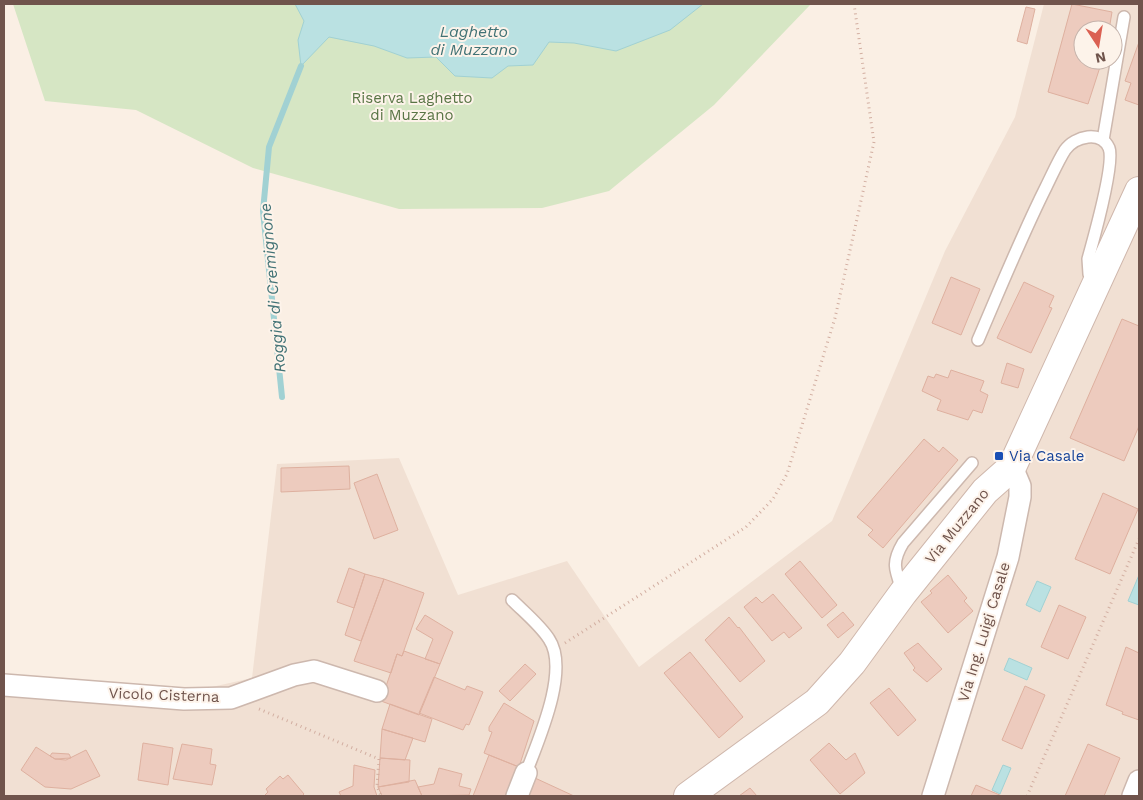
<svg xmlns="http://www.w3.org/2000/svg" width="1143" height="800" viewBox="0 0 1143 800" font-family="'Work Sans',sans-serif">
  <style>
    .residential { fill: #f1e0d3; fill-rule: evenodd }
    .green { fill: #d6e6c4 }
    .water { fill: #bae1e2; stroke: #a1d1d3 }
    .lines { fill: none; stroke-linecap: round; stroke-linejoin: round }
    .stream { stroke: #a1d1d3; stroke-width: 6 }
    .building { fill: #edcbbe; stroke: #deb09f }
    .lane-casing { stroke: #cdb8ae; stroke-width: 14 }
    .street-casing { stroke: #cdb8ae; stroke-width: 24 }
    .secondary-casing { stroke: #cfb7ac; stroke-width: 30 }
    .path { stroke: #d2aea1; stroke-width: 3; stroke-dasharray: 1 4; stroke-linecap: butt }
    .lane { stroke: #fff; stroke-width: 11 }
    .street { stroke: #fff; stroke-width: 21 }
    .secondary { stroke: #fff; stroke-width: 28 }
    .transit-dot { fill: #1a4fb4; stroke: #fdf3ea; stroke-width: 2 }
    .labels { text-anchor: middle; stroke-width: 4; stroke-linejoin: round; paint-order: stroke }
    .park-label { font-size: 15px; fill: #597545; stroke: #fdf3ea }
    .transit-label { font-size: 15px; fill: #164399; stroke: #fdf3ea; text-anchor: start }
    .street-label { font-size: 15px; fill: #70544c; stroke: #fdf3ea }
    .water-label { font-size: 16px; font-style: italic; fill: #417275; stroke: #fdf3ea }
  </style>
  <rect width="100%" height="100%" fill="#faefe4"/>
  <path class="residential" d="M 1044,4 L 1139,4 L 1139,796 L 4,796 L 4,676 L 194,691 L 252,678 L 277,464 L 399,458 L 458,595 L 567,561 L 639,667 L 832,521 L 945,251 L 1015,117 ZM 1083,30 L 1113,30 L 1113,60 L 1083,60 Z"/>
  <path class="green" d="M 13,4 L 811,4 L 714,105 L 609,191 L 542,208 L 399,209 L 253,168 L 136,110 L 45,101 Z"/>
  <path class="water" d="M 295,4 L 703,4 L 670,30 L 616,51 L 574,43 L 549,42 L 533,65 L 508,66 L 492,78 L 455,76 L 436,57 L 407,58 L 374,46 L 329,37 L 301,66 L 298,40 L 304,21 Z
    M 1139,575 L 1139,605 L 1128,601 Z
    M 1037,581 L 1051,587 L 1040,612 L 1026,605 Z
    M 1009,658 L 1032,668 L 1027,680 L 1004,670 Z
    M 1003,765 L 1011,768 L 1000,794 L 992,790 Z"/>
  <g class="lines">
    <path class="stream" d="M 282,397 L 263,211 L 269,147 L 301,66"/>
  </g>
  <path class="building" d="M 1072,4 L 1112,12 L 1109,30 L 1083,30 L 1083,60 L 1110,60 L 1107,65 L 1100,67 L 1088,104 L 1048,92 Z
    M 1026,7 L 1035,9 L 1027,44 L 1017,41 Z
    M 1139,42 L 1139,105 L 1125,100 L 1131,83 L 1125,81 Z
    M 951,277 L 980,289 L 961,335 L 932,323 Z
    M 1024,282 L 1054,296 L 1049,307 L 1052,308 L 1031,353 L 997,338 Z
    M 1122,319 L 1139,326 L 1139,426 L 1124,461 L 1070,438 Z
    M 1007,363 L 1024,369 L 1018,388 L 1001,383 Z
    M 951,370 L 984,381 L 980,391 L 988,395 L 982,413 L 973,410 L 968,420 L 937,410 L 941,400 L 922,391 L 928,376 L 934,378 L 936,374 L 948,378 Z
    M 924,439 L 939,452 L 943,447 L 958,460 L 883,548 L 868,535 L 873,530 L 857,517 Z
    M 349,466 L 350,489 L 281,492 L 281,468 Z
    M 377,474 L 398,530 L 374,539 L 354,483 Z
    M 1103,493 L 1138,509 L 1110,574 L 1075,559 Z
    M 800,561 L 837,605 L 822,618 L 785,574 Z
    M 349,568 L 365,574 L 354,608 L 337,602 Z
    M 365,574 L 384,579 L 361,641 L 345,635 Z
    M 948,575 L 967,598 L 964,601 L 973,611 L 948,633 L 921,602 L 932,593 L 930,591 Z
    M 384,579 L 424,593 L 402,656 L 397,654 L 391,673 L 354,661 Z
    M 773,594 L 802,628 L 789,638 L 784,632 L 772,641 L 744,607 L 756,597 L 762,603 Z
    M 1059,605 L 1086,617 L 1068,659 L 1041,647 Z
    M 843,612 L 854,625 L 838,638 L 827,625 Z
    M 425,615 L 453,632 L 440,664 L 425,659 L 433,639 L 416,629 Z
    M 729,617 L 738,628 L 739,627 L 765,661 L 740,682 L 705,640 Z
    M 918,643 L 942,669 L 927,682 L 913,670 L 915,668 L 904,653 Z
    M 1126,647 L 1139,653 L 1139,720 L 1122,714 L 1123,712 L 1106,705 Z
    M 404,651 L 440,664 L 419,715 L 381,701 L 397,654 L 402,656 Z
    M 690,652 L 743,717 L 719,738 L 664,673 Z
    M 525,664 L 536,674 L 510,701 L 499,691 Z
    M 434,677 L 465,690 L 467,686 L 483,692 L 469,725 L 466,724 L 463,730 L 419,713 Z
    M 1025,686 L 1045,695 L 1022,749 L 1002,740 Z
    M 889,688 L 916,720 L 898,736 L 870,703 Z
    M 504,703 L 534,721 L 519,767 L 484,753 L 492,732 L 489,731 L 489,727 Z
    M 390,704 L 432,719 L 425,742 L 382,729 Z
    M 382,729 L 413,738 L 405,760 L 380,758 Z
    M 143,743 L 173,748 L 168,785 L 138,780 Z
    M 829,743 L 846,760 L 855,753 L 865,773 L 840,794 L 810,760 Z
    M 182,744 L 212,749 L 210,764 L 216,765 L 212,785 L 173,779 Z
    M 1088,744 L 1120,758 L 1104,796 L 1065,796 Z
    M 36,747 L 55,759 L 66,760 L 86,750 L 100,776 L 71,789 L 45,787 L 21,770 Z
    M 52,753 L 69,754 L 71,758 L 55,759 L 50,756 Z
    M 489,755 L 519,767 L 505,796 L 466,796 L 473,796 Z
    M 380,758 L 410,760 L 409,782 L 378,787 Z
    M 354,765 L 375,770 L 374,787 L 377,796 L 341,796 L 339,792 L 353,786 Z
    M 439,768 L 462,774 L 459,786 L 471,789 L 469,795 L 422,796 L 418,787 L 434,784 Z
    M 288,775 L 304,794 L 302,796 L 264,796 L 268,792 L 266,789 L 280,776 L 283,779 Z
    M 535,778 L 574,796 L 527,796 Z
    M 415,780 L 422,796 L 382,796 L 378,787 Z
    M 976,785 L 1002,796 L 971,796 Z
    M 750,788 L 757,796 L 739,796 Z"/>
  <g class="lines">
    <g class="lane-casing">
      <path id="lane" d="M 1103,140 L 1124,17
        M 978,340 C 1000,289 1021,237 1046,187 C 1052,175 1058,161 1065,150 C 1075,136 1101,130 1109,148 C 1115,163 1093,241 1088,259 L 1089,274 L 1092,282
        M 903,592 C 895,570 891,563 903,543 L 972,463
        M 512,600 C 524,612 540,625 549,639 C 570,670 538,741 526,773"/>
    </g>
    <g class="street-casing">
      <path id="street" d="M 4,685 L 184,699 L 231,698 L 294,675 L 314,671 L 377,691
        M 517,796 L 526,773
        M 933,796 L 1008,557 L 1020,497 L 1020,486 L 1012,467
        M 1133,796 L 1139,781"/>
    </g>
    <g class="secondary-casing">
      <path id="secondary" d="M 688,796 L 817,702 L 852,663 L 903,593 L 985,491 L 1012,467 L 1139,191"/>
    </g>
    <path class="path" d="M 565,643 L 746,527 L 773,499 L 787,474 L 835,318 L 874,142 L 854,4
      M 259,709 L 379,759 L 377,786 L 381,796
      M 1027,796 L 1139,539"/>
    <use href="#lane" class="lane"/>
    <use href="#street" class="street"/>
    <use href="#secondary" class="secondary"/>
  </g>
  <rect class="transit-dot" x="994" y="451" width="10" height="10" rx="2.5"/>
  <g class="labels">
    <g class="park-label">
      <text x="412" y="103">Riserva Laghetto<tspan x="412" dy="17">di Muzzano</tspan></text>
    </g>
    <g class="transit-label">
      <text x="1009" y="461">Via Casale</text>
    </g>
    <g class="street-label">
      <text transform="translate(957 526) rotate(-51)" y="5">Via Muzzano</text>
      <text transform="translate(984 632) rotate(-73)" y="5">Via Ing. Luigi Casale</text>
      <text transform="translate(164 695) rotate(2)" y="5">Vicolo Cisterna</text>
    </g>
    <g class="water-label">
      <text x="474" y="37">Laghetto<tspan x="474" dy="18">di Muzzano</tspan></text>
      <text transform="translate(272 288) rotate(-95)" y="6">Roggia di Cremignone</text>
    </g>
  </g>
  <rect width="1143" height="800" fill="none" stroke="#70544c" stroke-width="10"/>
  <g transform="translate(1098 45) rotate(168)"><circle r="24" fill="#fdf3ea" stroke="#c5b3ab"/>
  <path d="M0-4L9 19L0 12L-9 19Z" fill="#db6052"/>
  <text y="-8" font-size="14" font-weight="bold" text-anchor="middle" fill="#70544c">N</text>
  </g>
</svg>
